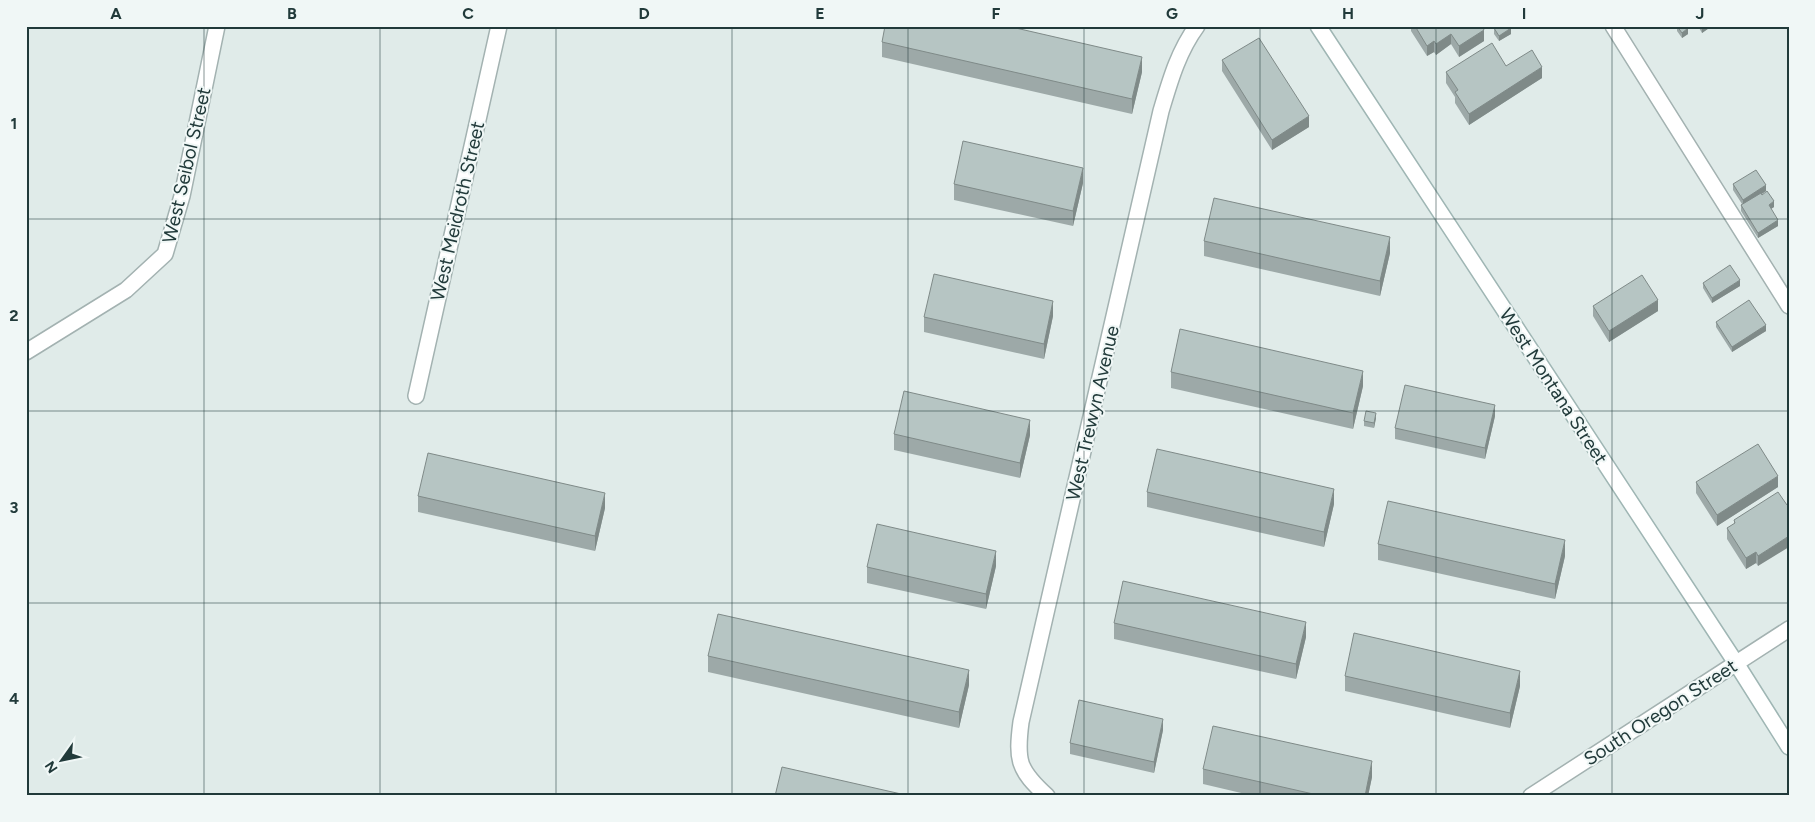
<svg xmlns="http://www.w3.org/2000/svg" width="1815" height="822" viewBox="0 0 1815 822" font-family="Figtree,sans-serif">
  <style>
    .lines { fill: none; stroke-linecap: round; stroke-linejoin: round }
    .lane-casing { stroke: #a3b2b1; stroke-width: 18 }
    .street-casing { stroke: #a3b2b1; stroke-width: 18 }
    .secondary-casing { stroke: #9fb6b4; stroke-width: 18 }
    .lane { stroke: #fff; stroke-width: 15 }
    .street { stroke: #fff; stroke-width: 15 }
    .secondary { stroke: #fff; stroke-width: 15 }
    .wall { fill: #9da9a8 }
    .shaded-wall { fill: #7f8a88 }
    .building { fill: #b6c5c3; stroke: #7f8a88 }
    .grid { fill: none; stroke: #213a3a; stroke-width: 1; stroke-opacity: 0.55 }
    .labels { text-anchor: middle; stroke-width: 4; stroke-linejoin: round; paint-order: stroke }
    .street-label { font-size: 19px; fill: #213a3a; stroke: #f0f7f6 }
    .neatline { fill: none; stroke: #213a3a; stroke-width: 2 }
    .grid-label { font-size: 16px; text-anchor: middle; font-weight: bold; fill: #213a3a }
  </style>
  <rect width="100%" height="100%" fill="#e0ebe9"/>
  <g class="lines">
    <g class="lane-casing">
      <path id="lane" d="M 1613,26 L 1789,306"/>
    </g>
    <g class="street-casing">
      <path id="street" d="M 26,352 L 126,290 L 165,254 L 182,196 L 217,26
        M 416,396 L 499,26
        M 1047,796 C 1018,770 1016,760 1021,722 L 1161,111 C 1170,81 1178,52 1197,26
        M 1531,796 L 1789,629"/>
    </g>
    <g class="secondary-casing">
      <path id="secondary" d="M 1318,26 L 1736,663 L 1789,747"/>
    </g>
    <use href="#lane" class="lane"/>
    <use href="#street" class="street"/>
    <use href="#secondary" class="secondary"/>
  </g>
  <path class="wall" d="M 1411,26 L 1482,26 L 1484,41 L 1459,57 L 1451,44 L 1436,55 L 1434,52 L 1427,56 L 1411,31 Z
    M 1677,26 L 1688,34 L 1682,38 L 1677,31 Z
    M 1698,26 L 1712,26 L 1702,33 Z
    M 1494,28 L 1511,34 L 1499,41 L 1494,34 Z
    M 882,42 L 1142,72 L 1132,114 L 882,57 Z
    M 1222,60 L 1309,127 L 1272,150 L 1222,71 Z
    M 1506,66 L 1542,78 L 1469,125 L 1455,103 L 1455,97 L 1446,83 L 1446,72 Z
    M 1083,183 L 1073,226 L 954,200 L 954,184 Z
    M 1733,184 L 1766,191 L 1762,194 L 1774,207 L 1771,209 L 1778,226 L 1758,238 L 1741,211 L 1741,205 L 1742,204 L 1733,190 Z
    M 1204,241 L 1390,253 L 1380,296 L 1204,256 Z
    M 1703,283 L 1740,286 L 1712,303 L 1703,288 Z
    M 1593,306 L 1658,311 L 1609,342 L 1593,316 Z
    M 1053,316 L 1044,359 L 924,332 L 924,317 Z
    M 1716,322 L 1766,331 L 1732,352 L 1716,327 Z
    M 1171,372 L 1363,386 L 1353,429 L 1171,388 Z
    M 1495,416 L 1485,459 L 1395,439 L 1395,428 Z
    M 1376,418 L 1374,428 L 1364,426 L 1364,421 Z
    M 894,434 L 1030,435 L 1020,478 L 894,450 Z
    M 1696,482 L 1778,487 L 1717,526 L 1696,493 Z
    M 1147,492 L 1334,504 L 1324,547 L 1147,507 Z
    M 418,496 L 605,508 L 595,551 L 418,512 Z
    M 1787,505 L 1758,566 L 1756,563 L 1746,569 L 1727,539 L 1727,528 L 1734,524 L 1734,520 Z
    M 1378,544 L 1565,556 L 1555,599 L 1378,560 Z
    M 996,566 L 986,609 L 867,583 L 867,567 Z
    M 1114,623 L 1306,637 L 1296,679 L 1114,639 Z
    M 708,656 L 969,685 L 959,728 L 708,672 Z
    M 1345,676 L 1520,686 L 1510,728 L 1345,691 Z
    M 1163,730 L 1154,773 L 1070,754 L 1070,743 Z
    M 1203,769 L 1372,777 L 1368,796 L 1254,796 L 1203,784 Z"/>
  <path class="shaded-wall" d="M 1704,26 L 1712,26 L 1702,33 L 1702,27 Z
    M 1511,28 L 1511,34 L 1499,41 L 1499,36 Z
    M 1688,28 L 1688,34 L 1682,38 L 1682,33 Z
    M 1484,30 L 1484,41 L 1459,57 L 1459,46 Z
    M 1451,34 L 1451,44 L 1436,55 L 1436,44 Z
    M 1434,41 L 1434,52 L 1427,56 L 1427,46 Z
    M 1142,57 L 1142,72 L 1132,114 L 1132,99 Z
    M 1542,67 L 1542,78 L 1469,125 L 1469,114 Z
    M 1309,116 L 1309,127 L 1272,150 L 1272,140 Z
    M 1083,168 L 1083,183 L 1073,226 L 1073,211 Z
    M 1766,185 L 1766,191 L 1743,206 L 1743,200 Z
    M 1774,201 L 1774,207 L 1769,210 L 1769,205 Z
    M 1778,220 L 1778,226 L 1758,238 L 1758,233 Z
    M 1390,237 L 1390,253 L 1380,296 L 1380,281 Z
    M 1740,280 L 1740,286 L 1712,303 L 1712,298 Z
    M 1658,300 L 1658,311 L 1609,342 L 1609,331 Z
    M 1053,301 L 1053,316 L 1044,359 L 1044,344 Z
    M 1766,325 L 1766,331 L 1732,352 L 1732,347 Z
    M 1363,371 L 1363,386 L 1353,429 L 1353,413 Z
    M 1495,405 L 1495,416 L 1485,459 L 1485,448 Z
    M 1376,413 L 1376,418 L 1374,428 L 1374,423 Z
    M 1030,420 L 1030,435 L 1020,478 L 1020,463 Z
    M 1778,476 L 1778,487 L 1717,526 L 1717,515 Z
    M 1334,489 L 1334,504 L 1324,547 L 1324,532 Z
    M 605,493 L 605,508 L 595,551 L 595,536 Z
    M 1789,536 L 1789,547 L 1758,566 L 1758,556 Z
    M 1565,540 L 1565,556 L 1555,599 L 1555,584 Z
    M 996,551 L 996,566 L 986,609 L 986,594 Z
    M 1756,552 L 1756,563 L 1746,569 L 1746,558 Z
    M 1306,622 L 1306,637 L 1296,679 L 1296,664 Z
    M 969,670 L 969,685 L 959,728 L 959,712 Z
    M 1520,671 L 1520,686 L 1510,728 L 1510,713 Z
    M 1163,719 L 1163,730 L 1154,773 L 1154,762 Z
    M 1372,761 L 1372,777 L 1368,796 L 1365,796 Z"/>
  <path class="building" d="M 885,26 L 1007,26 L 1142,57 L 1132,99 L 882,42 Z
    M 1415,26 L 1482,26 L 1484,30 L 1459,46 L 1451,34 L 1436,44 L 1434,41 L 1427,46 Z
    M 1498,26 L 1510,26 L 1511,28 L 1499,36 L 1494,28 Z
    M 1677,26 L 1687,26 L 1688,28 L 1682,33 Z
    M 1259,38 L 1309,116 L 1272,140 L 1222,60 Z
    M 1492,43 L 1506,66 L 1532,50 L 1542,67 L 1469,114 L 1455,92 L 1458,90 L 1446,72 Z
    M 963,141 L 1083,168 L 1073,211 L 954,184 Z
    M 1756,170 L 1766,185 L 1743,200 L 1733,184 Z
    M 1767,191 L 1774,201 L 1769,205 L 1778,220 L 1758,233 L 1741,205 L 1761,193 L 1762,195 Z
    M 1214,198 L 1390,237 L 1380,281 L 1204,241 Z
    M 1730,265 L 1740,280 L 1712,298 L 1703,283 Z
    M 934,274 L 1053,301 L 1044,344 L 924,317 Z
    M 1642,275 L 1658,300 L 1609,331 L 1593,306 Z
    M 1749,300 L 1766,325 L 1732,347 L 1716,322 Z
    M 1180,329 L 1363,371 L 1353,413 L 1171,372 Z
    M 1405,385 L 1495,405 L 1485,448 L 1395,428 Z
    M 904,391 L 1030,420 L 1020,463 L 894,434 Z
    M 1366,411 L 1376,413 L 1374,423 L 1364,421 Z
    M 1758,444 L 1778,476 L 1717,515 L 1696,482 Z
    M 1157,449 L 1334,489 L 1324,532 L 1147,492 Z
    M 428,453 L 605,493 L 595,536 L 418,496 Z
    M 1778,492 L 1787,505 L 1789,503 L 1789,536 L 1758,556 L 1756,552 L 1746,558 L 1727,528 L 1735,523 L 1734,520 Z
    M 1388,501 L 1565,540 L 1555,584 L 1378,544 Z
    M 877,524 L 996,551 L 986,594 L 867,567 Z
    M 1123,581 L 1306,622 L 1296,664 L 1114,623 Z
    M 718,614 L 969,670 L 959,712 L 708,656 Z
    M 1354,633 L 1520,671 L 1510,713 L 1345,676 Z
    M 1079,700 L 1163,719 L 1154,762 L 1070,743 Z
    M 1213,726 L 1372,761 L 1365,796 L 1322,796 L 1203,769 Z
    M 782,767 L 910,796 L 775,796 Z"/>
  <path class="grid" d="M 204,26 L 204,796M 380,26 L 380,796M 556,26 L 556,796M 732,26 L 732,796M 908,26 L 908,796M 1084,26 L 1084,796M 1260,26 L 1260,796M 1436,26 L 1436,796M 1612,26 L 1612,796M 26,219 L 1789,219M 26,411 L 1789,411M 26,603 L 1789,603"/>
  <g class="labels">
    <g class="street-label">
      <text transform="translate(186 165) rotate(-77)" y="7">West Seibol Street</text>
      <text transform="translate(457 211) rotate(-77)" y="7">West Meidroth Street</text>
      <text transform="translate(1554 386) rotate(57)" y="7">West Montana Street</text>
      <text transform="translate(1092 413) rotate(-77)" y="7">West Trewyn Avenue</text>
      <text transform="translate(1660 712) rotate(-33)" y="7">South Oregon Street</text>
    </g>
  </g>
  <rect width="1815" height="822" fill="none" stroke="#f0f7f6" stroke-width="55"/>
  <g transform="translate(62 760) rotate(237)" stroke="#f0f7f6" stroke-width="4" paint-order="stroke">
  <path d="M0-4L9 19L0 12L-9 19Z" fill="#213a3a"/>
  <text y="-8" font-size="14" font-weight="bold" text-anchor="middle" fill="#213a3a">N</text>
  </g>
  <rect x="28" y="28" width="1760" height="766" class="neatline"/>
  <g class="grid-label">
    <text x="116" y="19">A</text>
    <text x="292" y="19">B</text>
    <text x="468" y="19">C</text>
    <text x="644" y="19">D</text>
    <text x="820" y="19">E</text>
    <text x="996" y="19">F</text>
    <text x="1172" y="19">G</text>
    <text x="1348" y="19">H</text>
    <text x="1524" y="19">I</text>
    <text x="1700" y="19">J</text>
    <text x="14" y="129">1</text>
    <text x="14" y="321">2</text>
    <text x="14" y="513">3</text>
    <text x="14" y="704">4</text>
  </g>
</svg>
